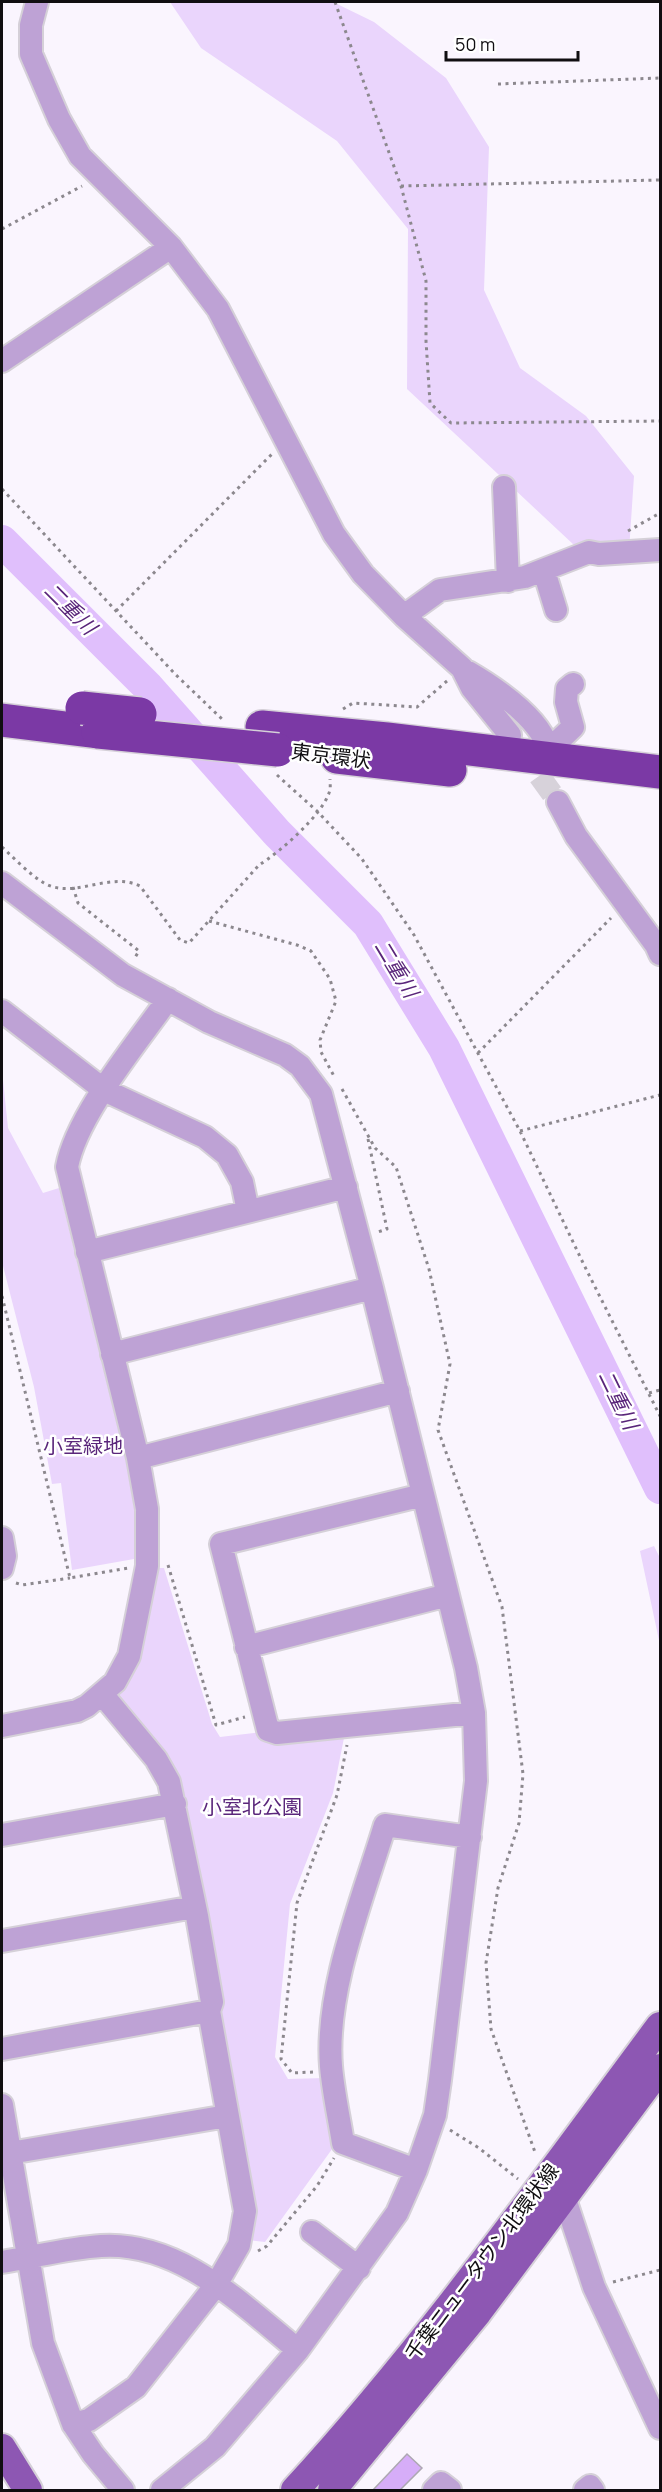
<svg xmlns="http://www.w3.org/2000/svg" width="662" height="2492" viewBox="0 0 662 2492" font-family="Manrope,'Noto Sans JP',sans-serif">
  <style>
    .green { fill: #ead5fc }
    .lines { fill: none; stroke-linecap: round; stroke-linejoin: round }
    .river { stroke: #e0bffc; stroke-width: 32 }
    .building { fill: #d6adf8; stroke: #ada8b2; stroke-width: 1.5 }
    .minor-tunnel { stroke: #d7d2da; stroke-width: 22; stroke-dasharray: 22 11; stroke-linecap: butt }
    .minor-casing { stroke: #d5d0d8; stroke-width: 26 }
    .major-casing { stroke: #d5d0d8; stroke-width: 32 }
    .highway-casing { stroke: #d5d0d8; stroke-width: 36 }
    .path { stroke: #8c888e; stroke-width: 3; stroke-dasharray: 3 4.5; stroke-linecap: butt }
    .minor { stroke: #bea2d5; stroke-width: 22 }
    .major { stroke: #8d57b3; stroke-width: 28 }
    .highway { stroke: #7b39a5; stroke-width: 33 }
    .highway-bridge-casing { stroke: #d5d0d8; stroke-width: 36; stroke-linecap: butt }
    .highway-bridge { stroke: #7b39a5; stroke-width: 33 }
    .labels { text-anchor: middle; stroke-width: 5; stroke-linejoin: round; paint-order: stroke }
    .street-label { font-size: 20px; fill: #100e11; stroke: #fff }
    .park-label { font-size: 20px; fill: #5a267b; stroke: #fff }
    .water-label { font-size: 21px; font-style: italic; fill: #59257a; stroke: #fff }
  </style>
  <rect width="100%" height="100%" fill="#faf5fe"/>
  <path class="green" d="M 170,2 L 333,2 L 374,22 L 446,78 L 489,147 L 484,290 L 520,368 L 586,416 L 634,476 L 629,551 L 589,559 L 407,389 L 408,229 L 337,141 L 201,48 Z
    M 2,1070 L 8,1128 L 43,1193 L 59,1188 L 126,1461 L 135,1512 L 134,1559 L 72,1570 L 61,1483 L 52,1484 L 34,1387 L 2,1262 Z
    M 654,1546 L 660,1558 L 660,1645 L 640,1551 Z
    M 156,1568 L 164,1568 L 212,1724 L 220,1737 L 263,1732 L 345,1733 L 333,1793 L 290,1904 L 275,2057 L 288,2079 L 325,2078 L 335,2145 L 265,2242 L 248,2240 L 181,1801 L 121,1705 L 119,1692 L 135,1669 Z"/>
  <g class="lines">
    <path class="river" d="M 2,541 L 148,687 L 277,833 L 368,924 L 444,1048 L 660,1488"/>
  </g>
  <path class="building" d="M 407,2454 L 422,2468 L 400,2490 L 373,2490 Z"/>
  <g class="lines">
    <path class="minor-tunnel" d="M 520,749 L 558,802"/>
    <g class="minor-casing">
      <path id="minor" d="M 37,2 L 31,25 L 31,54 L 59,119 L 80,156 L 171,247 L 218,309 L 334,534 L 363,574 L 404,616 L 462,668 L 472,688 L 510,735
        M 2,361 L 171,247
        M 504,487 L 508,581
        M 544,571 L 556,610
        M 404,616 L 440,590 L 525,577 L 589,552 L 599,554 L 660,550
        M 468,672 C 494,687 553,726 548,759
        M 550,749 L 573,727 L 566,702 L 567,689 L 573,684
        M 558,802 L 576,836 L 656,945 L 660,954
        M 2,883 L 123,975 L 209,1022 L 285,1055 L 300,1066 L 321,1094 L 372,1288 L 466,1668 L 474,1713 L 476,1781 L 440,2080 L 435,2115 L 416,2170 L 397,2213 L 298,2350 L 215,2447 L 162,2490
        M 2,1011 L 104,1090 L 205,1137 L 227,1155 L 242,1182 L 248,1211
        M 87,1252 L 346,1187
        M 112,1354 L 372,1288
        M 138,1458 L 398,1391
        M 423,1495 L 221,1544 L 268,1730 L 277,1733 L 474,1713
        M 2,1538 L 5,1556 L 2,1568
        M 246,1647 L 448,1595
        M 2,1726 L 77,1711 L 87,1706 L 115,1682 L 129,1656 L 147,1566 L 147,1509 L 138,1458 L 67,1167 C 76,1116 137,1043 168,999
        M 2,1835 L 175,1804
        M 2,1941 L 194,1907
        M 2,2049 L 209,2011
        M 2,2105 L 43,2343 L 73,2424 L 93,2454 L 123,2490
        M 10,2153 L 227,2116
        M 416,2170 L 343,2143 C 339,2117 333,2091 331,2066 C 325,1990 363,1898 385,1825 L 470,1837
        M 564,2196 L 594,2287 L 660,2428
        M 312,2232 L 359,2268
        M 2,2262 C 34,2257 68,2248 101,2246 C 180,2241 241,2304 298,2350
        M 73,2424 L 89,2420 L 136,2387 L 216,2285 L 239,2245 L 245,2211 L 209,2011 L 212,2002 L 197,1916 L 169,1782 L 156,1759 L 102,1694
        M 434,2490 L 441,2483 L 450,2490
        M 585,2490 L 590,2486 L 593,2490"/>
    </g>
    <g class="major-casing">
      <path id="major" d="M 2,2448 L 28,2490
        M 295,2490 C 428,2345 542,2184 660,2026
        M 332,2490 L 478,2312 L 660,2068"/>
    </g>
    <g class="highway-casing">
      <path id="highway" d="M 2,720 L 98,732
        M 262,727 L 387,739 L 660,772
        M 337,757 L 450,770"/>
    </g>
    <path class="path" d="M 335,2 L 401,186 L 426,281 L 426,341 L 430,403 L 451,423 L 660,421
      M 498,84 L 660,78
      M 401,186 L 660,180
      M 2,229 L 82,186
      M 2,489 L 176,675 L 222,719
      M 628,531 L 660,513
      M 116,611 L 272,454
      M 343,709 L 353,703 L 417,707 L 447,681
      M 277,775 L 318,812 L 362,859 L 414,935 L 520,1131 L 584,1265 L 660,1416
      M 2,847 C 15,859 29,874 44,883 C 73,900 109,871 140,886 L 180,940 L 189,943 L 259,865 C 280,852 321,816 329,793 C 331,788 330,784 330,779
      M 73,887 L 78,903 L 139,951 L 134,959
      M 209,921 L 297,945 L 311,951 L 330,979 L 336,1001 L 320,1040 L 321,1052 L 335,1078
      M 478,1053 L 611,918
      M 342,1089 L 375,1148 L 396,1167 L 429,1269 L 450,1364 L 438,1430 L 502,1607 L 523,1774 L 519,1823 L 498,1888 L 486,1963 L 491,2029 L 536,2155
      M 520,1131 L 660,1095
      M 368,1139 L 387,1229 L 378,1232
      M 2,1296 L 70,1578 L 128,1568
      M 649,1393 L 660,1390
      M 168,1565 L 216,1725 L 245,1717
      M 16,1583 L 22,1585 L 70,1578
      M 313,2072 L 292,2073 L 281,2059 L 297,1903 L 337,1795 L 347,1745
      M 450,2130 L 479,2148 L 518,2179
      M 258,2251 L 267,2246 L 317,2186 L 334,2158
      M 613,2282 L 660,2270"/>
    <use href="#minor" class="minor"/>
    <use href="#major" class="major"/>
    <use href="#highway" class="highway"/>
    <g class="highway-bridge-casing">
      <path id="highway-bridge" d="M 82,708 L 140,714
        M 98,732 L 278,750"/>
    </g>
    <use href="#highway-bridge" class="highway-bridge"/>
  </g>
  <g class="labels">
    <g class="street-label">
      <text transform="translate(331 756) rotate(7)" y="7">東京環状</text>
      <text transform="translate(482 2262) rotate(-53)" y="7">千葉ニュータウン北環状線</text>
    </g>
    <g class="park-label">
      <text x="83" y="1453">小室緑地</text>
      <text x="252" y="1814">小室北公園</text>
    </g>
    <g class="water-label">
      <text transform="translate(70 609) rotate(45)" y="7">二重川</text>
      <text transform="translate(396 969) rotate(59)" y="7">二重川</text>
      <text transform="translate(618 1400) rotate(64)" y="7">二重川</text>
    </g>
  </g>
  <rect width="662" height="2492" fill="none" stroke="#100e11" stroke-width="6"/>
  <path d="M446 51v9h132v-9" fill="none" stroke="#100e11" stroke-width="3"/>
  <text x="455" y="51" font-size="18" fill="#100e11" stroke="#ffffff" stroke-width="4.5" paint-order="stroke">50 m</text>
</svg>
